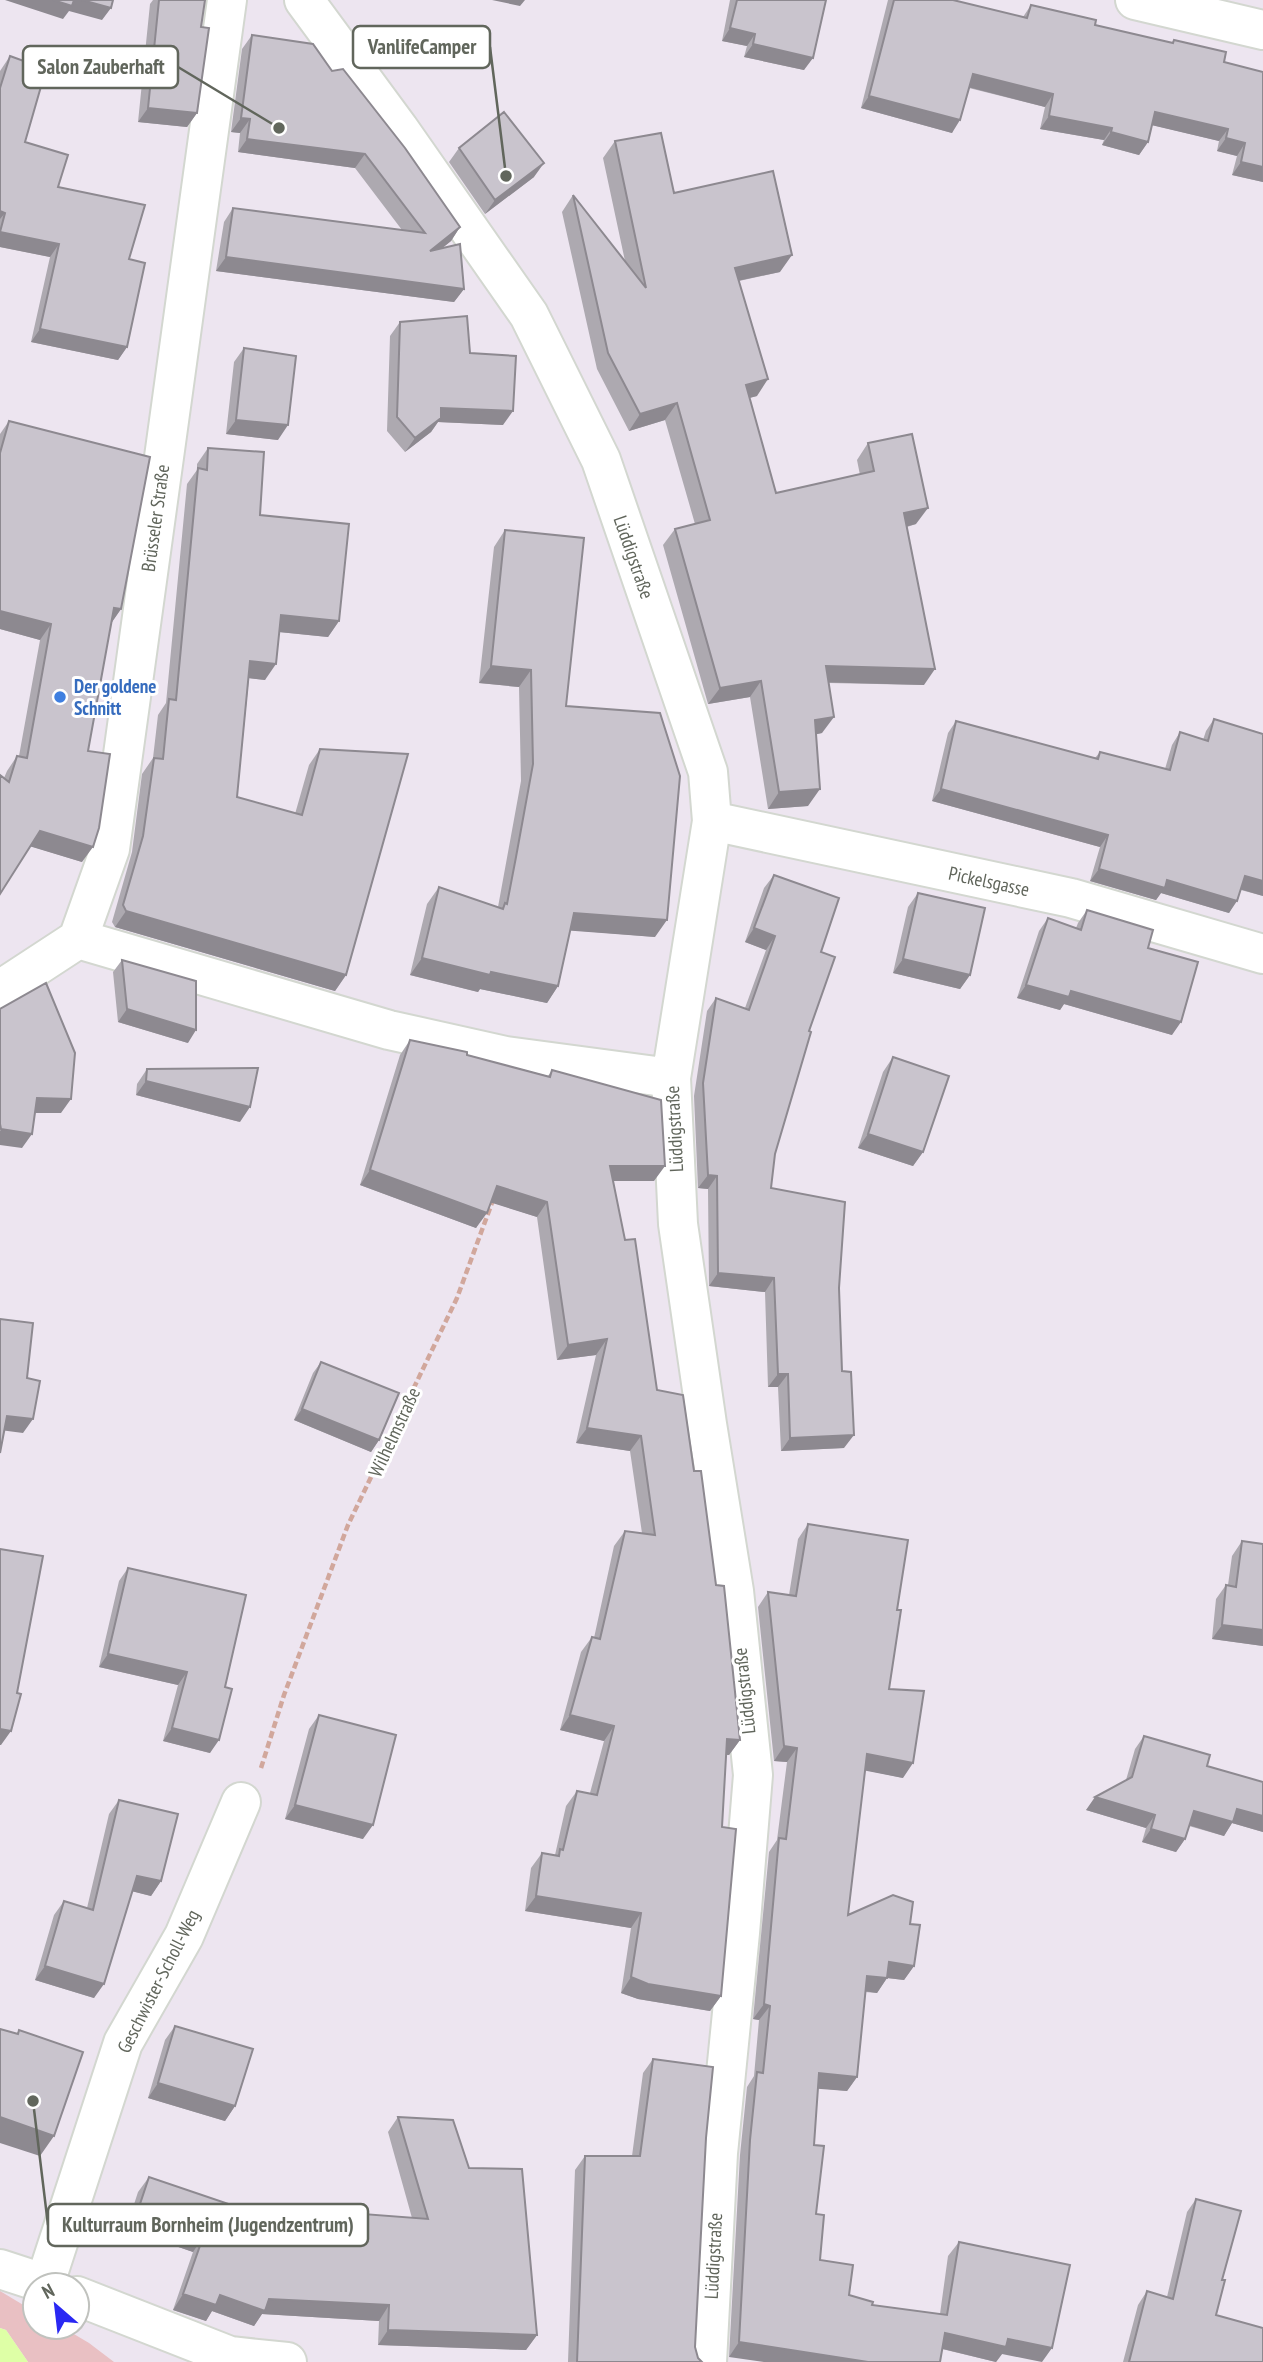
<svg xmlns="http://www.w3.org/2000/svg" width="1263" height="2362" viewBox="0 0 1263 2362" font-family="'PT Sans Narrow',sans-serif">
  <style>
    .green { fill: #e9c0c3 }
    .water { fill: #deffa6 }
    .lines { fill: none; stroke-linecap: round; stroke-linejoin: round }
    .minor-casing { stroke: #d3d7d0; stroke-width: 42 }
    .path { stroke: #d1a79c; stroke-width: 4.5; stroke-dasharray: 7 3.5; stroke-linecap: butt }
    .minor { stroke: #fff; stroke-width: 38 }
    .wall { fill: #ada9b0 }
    .shaded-wall { fill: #8d8990 }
    .building { fill: #c9c4cd; stroke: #8d8990; stroke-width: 2 }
    .shop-dot { fill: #3f7fe0; stroke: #fff; stroke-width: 2.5 }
    .labels { text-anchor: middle; stroke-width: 6; stroke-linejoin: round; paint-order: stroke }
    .street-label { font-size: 19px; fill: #61665c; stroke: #fff }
    .shop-label { font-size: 19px; font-weight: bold; fill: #366cbe; stroke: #fff; text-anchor: start }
    .leader { fill: none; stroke: #61665c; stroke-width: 2.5 }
    .callout-dot { fill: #61665c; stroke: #fff; stroke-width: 2.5 }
    .callout { fill: #fff; stroke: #61665c; stroke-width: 2.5 }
    .callout-label { font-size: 21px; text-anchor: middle; font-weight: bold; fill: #61665c }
  </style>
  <rect width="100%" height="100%" fill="#ede5f0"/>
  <path class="green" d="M 0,2291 L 35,2312 L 35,2327 L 62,2327 L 89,2343 L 114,2362 L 28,2362 L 6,2330 L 0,2328 Z"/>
  <path class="water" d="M 0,2328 L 6,2330 L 28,2362 L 0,2362 Z"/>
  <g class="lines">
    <g class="minor-casing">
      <path id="minor" d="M 304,0 L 399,129 L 529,315 L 601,460 L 708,772 L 712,821 L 671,1078 L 678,1224 L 707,1424 L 734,1591 L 753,1775 L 740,1933 L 718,2153 L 707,2362
        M 1135,0 L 1263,30
        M 712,821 L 1071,898 L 1263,954
        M 78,939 L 389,1030 L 506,1056 L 671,1078
        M 0,990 L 78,939 L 110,849 L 227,0
        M 0,2269 L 49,2285
        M 45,2283 L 123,2043 L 184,1936 L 241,1802
        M 77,2296 L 230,2356 L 287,2362"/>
    </g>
    <path class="path" d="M 261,1768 L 284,1695 L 348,1525 L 457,1298 L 493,1200"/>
    <use href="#minor" class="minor"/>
  </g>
  <path class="wall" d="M 153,0 L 205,0 L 201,27 L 197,113 L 187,127 L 138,122 L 150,4 Z
    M 730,0 L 826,0 L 804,70 L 744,57 L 747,46 L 722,41 Z
    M 888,0 L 953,0 L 1023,17 L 1031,5 L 1095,25 L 1172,43 L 1174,40 L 1224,62 L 1263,72 L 1263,182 L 1232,175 L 1237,156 L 1217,151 L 1219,141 L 1152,125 L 1148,142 L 1139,155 L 1102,145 L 1104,140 L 1040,129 L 1045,107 L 969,88 L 952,133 L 861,108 Z
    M 252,35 L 332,71 L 460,227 L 451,241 L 441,249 L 464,289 L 454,302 L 216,271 L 224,222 L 233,208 L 402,230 L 355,168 L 238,152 L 240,133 L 231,132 L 242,49 Z
    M 10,56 L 25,142 L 58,187 L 129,259 L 127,347 L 118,360 L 31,342 L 50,257 L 0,247 L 0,71 Z
    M 615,141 L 674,193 L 780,272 L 739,281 L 757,396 L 749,398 L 776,493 L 860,475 L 857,460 L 868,443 L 916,524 L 907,527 L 924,685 L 829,683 L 822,733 L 816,734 L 808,806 L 768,809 L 750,697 L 708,704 L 663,545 L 675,529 L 695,524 L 665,420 L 629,431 L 597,369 L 562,212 L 573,195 L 625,261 L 603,158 Z
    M 459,148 L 534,177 L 485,214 L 449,162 Z
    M 400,322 L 470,353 L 503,425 L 438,422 L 431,432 L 405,452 L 387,431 L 390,336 Z
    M 244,348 L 278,440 L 226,434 L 234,362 Z
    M 9,421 L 121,609 L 111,623 L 88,751 L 82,862 L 30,846 L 4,778 L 7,771 L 17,756 L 19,756 L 40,640 L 0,629 L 0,434 Z
    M 208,448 L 339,621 L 328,637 L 279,632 L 265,680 L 249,678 L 237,797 L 295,814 L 309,765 L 320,749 L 346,975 L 335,991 L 115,927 L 112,922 L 132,852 L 142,774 L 153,758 L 158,715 L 166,703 L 187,484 L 197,470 L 197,464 Z
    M 505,530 L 566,706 L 655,937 L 570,930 L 558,986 L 547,1003 L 480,989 L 478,992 L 410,975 L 427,904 L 439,887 L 498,907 L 521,781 L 519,687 L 479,683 L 494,547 Z
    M 1214,719 L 1263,896 L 1241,890 L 1229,913 L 1161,893 L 1156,900 L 1090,881 L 1100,847 L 932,801 L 948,733 L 956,721 L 1095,758 L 1100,752 L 1165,769 L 1172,745 L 1180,732 L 1203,740 L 1206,731 Z
    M 774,875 L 821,952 L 809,1031 L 775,1154 L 771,1188 L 839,1288 L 844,1448 L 781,1451 L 778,1387 L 768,1387 L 765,1292 L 709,1286 L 708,1189 L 698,1188 L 694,1096 L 707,1011 L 716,998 L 745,1008 L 766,950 L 745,942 L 764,888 Z
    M 918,893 L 970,975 L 960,989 L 893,973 L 908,907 Z
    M 1087,910 L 1148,948 L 1172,1035 L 1064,1004 L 1060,1010 L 1017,998 L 1039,931 L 1048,918 L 1076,928 L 1078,923 Z
    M 122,960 L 188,1043 L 118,1022 L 113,972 Z
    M 410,1040 L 548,1076 L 552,1070 L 654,1181 L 613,1181 L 657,1390 L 694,1471 L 716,1585 L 740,1740 L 729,1755 L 726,1755 L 722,1827 L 721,1996 L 710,2011 L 638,1999 L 621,1993 L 631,1928 L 525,1911 L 531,1868 L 542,1853 L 555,1855 L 566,1806 L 577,1791 L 590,1793 L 604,1741 L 560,1730 L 581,1652 L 592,1637 L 594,1638 L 614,1546 L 625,1531 L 642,1533 L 630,1451 L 576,1443 L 596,1355 L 557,1360 L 537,1217 L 491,1202 L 476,1228 L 360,1185 L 400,1055 Z
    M 893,1057 L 923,1152 L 913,1166 L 858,1148 L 883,1072 Z
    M 147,1069 L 240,1122 L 136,1095 L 137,1084 Z
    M 321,1362 L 379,1440 L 371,1452 L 294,1420 L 313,1373 Z
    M 808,1524 L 897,1610 L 889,1689 L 903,1778 L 865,1770 L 848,1915 L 910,1924 L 914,1966 L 904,1980 L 887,1978 L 877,1993 L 865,1992 L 857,2077 L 847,2091 L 818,2088 L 814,2145 L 816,2214 L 820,2260 L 849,2295 L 872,2305 L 940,2314 L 948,2256 L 959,2242 L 1002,2354 L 996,2362 L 942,2349 L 729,2357 L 740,2155 L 747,2087 L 754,2076 L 759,2020 L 753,2019 L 769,1852 L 777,1840 L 787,1762 L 774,1761 L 758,1607 L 768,1592 L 789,1595 L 798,1539 Z
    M 1242,1541 L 1263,1646 L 1212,1639 L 1216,1599 L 1226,1585 L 1228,1585 L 1232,1556 Z
    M 128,1568 L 246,1595 L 210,1753 L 163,1741 L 178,1685 L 99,1667 L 119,1581 Z
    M 319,1715 L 363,1839 L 285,1819 L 309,1729 Z
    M 1144,1736 L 1207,1766 L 1263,1782 L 1263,1832 L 1232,1823 L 1224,1836 L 1189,1826 L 1185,1839 L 1176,1852 L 1142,1842 L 1146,1828 L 1086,1810 L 1126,1780 L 1135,1749 Z
    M 119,1800 L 161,1881 L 151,1896 L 132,1891 L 94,1998 L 35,1980 L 54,1915 L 64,1901 L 87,1908 L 109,1814 Z
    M 175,2026 L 235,2106 L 225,2121 L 148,2098 L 165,2040 Z
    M 653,2059 L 706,2138 L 695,2347 L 698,2358 L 702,2362 L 568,2362 L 575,2170 L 585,2156 L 632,2156 L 643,2073 Z
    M 398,2117 L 469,2168 L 537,2335 L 526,2350 L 378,2345 L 379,2321 L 262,2314 L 254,2326 L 212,2311 L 206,2321 L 173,2310 L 193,2252 L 126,2229 L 138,2192 L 149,2177 L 247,2211 L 251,2206 L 298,2221 L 330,2221 L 337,2212 L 412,2218 L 388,2132 Z
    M 1196,2199 L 1222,2280 L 1216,2315 L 1263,2362 L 1123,2362 L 1138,2305 L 1147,2291 L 1167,2297 L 1187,2212 Z"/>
  <path class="shaded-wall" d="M 5,0 L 82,0 L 111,8 L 102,20 L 69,11 L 63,19 Z
    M 492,0 L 525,0 L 520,6 Z
    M 730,28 L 755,34 L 747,46 L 722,41 Z
    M 753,44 L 813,58 L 804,70 L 744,57 Z
    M 973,74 L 1053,94 L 1045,107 L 964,86 Z
    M 869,96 L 960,120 L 952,133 L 861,108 Z
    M 148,108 L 197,113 L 187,127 L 138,122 Z
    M 1155,112 L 1228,129 L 1219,141 L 1147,124 Z
    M 1049,116 L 1112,128 L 1104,140 L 1040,129 Z
    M 241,118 L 250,119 L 240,133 L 231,132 Z
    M 1111,132 L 1148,142 L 1139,155 L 1102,145 Z
    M 1226,138 L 1245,143 L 1237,156 L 1217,151 Z
    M 247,139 L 365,154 L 355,168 L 238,152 Z
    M 1241,162 L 1263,167 L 1263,182 L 1232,175 Z
    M 544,163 L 534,177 L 485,214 L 495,200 Z
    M 0,211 L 5,213 L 0,219 Z
    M 460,227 L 451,241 L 421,265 L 430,251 Z
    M 0,232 L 59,244 L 50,257 L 0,247 Z
    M 792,255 L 780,272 L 723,284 L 735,268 Z
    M 226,257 L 464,289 L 454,302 L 216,271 Z
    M 40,329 L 127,347 L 118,360 L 31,342 Z
    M 768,379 L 757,396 L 734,402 L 746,385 Z
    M 677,403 L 665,420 L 629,431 L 640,414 Z
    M 441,408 L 513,411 L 503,425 L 438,422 L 431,432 L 405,452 L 415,438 Z
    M 236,420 L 288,425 L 278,440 L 226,434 Z
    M 928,508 L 916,524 L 893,530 L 904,513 Z
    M 114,608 L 121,609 L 110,625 Z
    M 0,611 L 51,624 L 40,640 L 0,629 Z
    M 281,615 L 339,621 L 328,637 L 269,631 Z
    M 250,661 L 276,664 L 265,680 L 239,677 Z
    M 491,666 L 531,670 L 519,687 L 479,683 Z
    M 826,666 L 935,669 L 924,685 L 814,682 Z
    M 761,681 L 750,697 L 708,704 L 720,688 Z
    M 834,717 L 822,733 L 804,737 L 815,720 Z
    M 820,789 L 808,806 L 768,809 L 779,792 Z
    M 941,789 L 1108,835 L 1100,847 L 932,801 Z
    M 40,831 L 93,847 L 82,862 L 29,846 Z
    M 1099,869 L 1167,880 L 1237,901 L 1229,913 L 1161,893 L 1156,900 L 1090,881 Z
    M 1245,876 L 1263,881 L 1263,896 L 1236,888 Z
    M 126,911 L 346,975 L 335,991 L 115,927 Z
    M 574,913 L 667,920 L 655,937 L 562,930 Z
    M 754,928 L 775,936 L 766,950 L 745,942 Z
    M 422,958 L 491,972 L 558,986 L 547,1003 L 480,989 L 478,992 L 410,975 Z
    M 903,959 L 970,975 L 960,989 L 893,973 Z
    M 1026,985 L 1071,991 L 1181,1022 L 1172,1035 L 1064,1004 L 1060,1010 L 1017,998 Z
    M 127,1009 L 196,1030 L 188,1043 L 118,1022 Z
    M 146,1081 L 250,1107 L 240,1122 L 136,1095 Z
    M 37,1098 L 71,1099 L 61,1113 L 27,1113 Z
    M 1,1129 L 32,1134 L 22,1148 L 0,1145 L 0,1131 Z
    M 868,1134 L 923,1152 L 913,1166 L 858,1148 Z
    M 610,1166 L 665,1166 L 654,1181 L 599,1181 Z
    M 370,1170 L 487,1213 L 476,1228 L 360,1185 Z
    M 708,1175 L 717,1176 L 708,1189 L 698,1188 Z
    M 497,1186 L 547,1202 L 537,1217 L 486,1201 Z
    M 718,1273 L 774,1278 L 765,1292 L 709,1286 Z
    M 607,1339 L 596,1355 L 557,1360 L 568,1345 Z
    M 778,1374 L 788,1374 L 778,1387 L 768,1387 Z
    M 302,1409 L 379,1440 L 371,1452 L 294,1420 Z
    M 7,1416 L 33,1419 L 23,1433 L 0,1430 Z
    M 587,1428 L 641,1436 L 630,1451 L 576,1443 Z
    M 854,1435 L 844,1448 L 781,1451 L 790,1438 Z
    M 1222,1625 L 1263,1630 L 1263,1646 L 1212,1639 Z
    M 108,1654 L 187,1672 L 178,1685 L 99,1667 Z
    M 570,1715 L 614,1726 L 604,1741 L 560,1730 Z
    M 172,1728 L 219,1740 L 210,1753 L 163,1741 Z
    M 0,1729 L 11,1731 L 1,1745 L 0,1745 Z
    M 727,1739 L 740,1740 L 729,1755 L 717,1754 Z
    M 784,1746 L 797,1748 L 787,1762 L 774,1761 Z
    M 867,1754 L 913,1763 L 903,1778 L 857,1769 Z
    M 1095,1797 L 1155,1815 L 1146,1828 L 1086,1810 Z
    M 295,1805 L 373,1825 L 363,1839 L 285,1819 Z
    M 1237,1809 L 1263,1816 L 1263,1832 L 1232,1823 L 1224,1836 L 1185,1824 L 1194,1811 Z
    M 1151,1829 L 1185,1839 L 1176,1852 L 1142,1842 Z
    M 137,1876 L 161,1881 L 151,1896 L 127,1890 Z
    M 536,1896 L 641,1913 L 631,1928 L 525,1911 Z
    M 889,1962 L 914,1966 L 904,1980 L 879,1977 Z
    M 45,1966 L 104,1984 L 94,1998 L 35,1980 Z
    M 867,1976 L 887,1978 L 877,1993 L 857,1990 Z
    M 631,1977 L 721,1996 L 710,2011 L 638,1999 L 621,1993 Z
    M 764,2004 L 770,2006 L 759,2020 L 753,2019 Z
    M 819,2073 L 857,2077 L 847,2091 L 808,2088 Z
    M 158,2083 L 235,2106 L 225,2121 L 148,2098 Z
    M 0,2117 L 54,2136 L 40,2156 L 0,2143 Z
    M 137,2213 L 203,2237 L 193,2252 L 126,2229 Z
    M 183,2294 L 220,2295 L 269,2299 L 389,2305 L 379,2321 L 262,2314 L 254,2326 L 212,2311 L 206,2321 L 173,2310 Z
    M 388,2330 L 537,2335 L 526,2350 L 378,2345 Z
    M 945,2333 L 1008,2339 L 1052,2348 L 1042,2362 L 1002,2354 L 996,2362 L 935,2347 Z
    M 739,2342 L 868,2362 L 764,2362 L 729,2357 Z"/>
  <path class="building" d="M 53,0 L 74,0 L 72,6 Z
    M 82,0 L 113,0 L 111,8 Z
    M 159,0 L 205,0 L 201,27 L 209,28 L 197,113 L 148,108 Z
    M 737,0 L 826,0 L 813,58 L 753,44 L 755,34 L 730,28 Z
    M 894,0 L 953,0 L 1027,18 L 1031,5 L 1096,20 L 1095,25 L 1173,43 L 1174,40 L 1226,52 L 1224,62 L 1263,72 L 1263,167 L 1241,162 L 1245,143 L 1226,138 L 1228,129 L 1155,112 L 1148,142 L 1111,132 L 1112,128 L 1049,116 L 1053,94 L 973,74 L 960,120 L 869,96 Z
    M 252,35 L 313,44 L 332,71 L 343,69 L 405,148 L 460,227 L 430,251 L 460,244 L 464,289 L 226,257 L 233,208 L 425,233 L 365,154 L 247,139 L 250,119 L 241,118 Z
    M 10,56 L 46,69 L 25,142 L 68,155 L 58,187 L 145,205 L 129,259 L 145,263 L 127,347 L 40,329 L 59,244 L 0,232 L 5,213 L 0,211 L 0,88 Z
    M 504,112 L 544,163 L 495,200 L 459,148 Z
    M 661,133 L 674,193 L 773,171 L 792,255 L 735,268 L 768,379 L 746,385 L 776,493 L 874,471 L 868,443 L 912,434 L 928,508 L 904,513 L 935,669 L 826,666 L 834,717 L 815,720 L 820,789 L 779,792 L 761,681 L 720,688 L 675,529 L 710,520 L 677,403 L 640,414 L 608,353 L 573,195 L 646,288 L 615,141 Z
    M 467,316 L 470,353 L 516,356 L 513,411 L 441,408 L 441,418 L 415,438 L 397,417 L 400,322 Z
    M 244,348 L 296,356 L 288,425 L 236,420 Z
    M 9,421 L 150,457 L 121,609 L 114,608 L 88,751 L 110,754 L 99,828 L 93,847 L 40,831 L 0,894 L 0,775 L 9,782 L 17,756 L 27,758 L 51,624 L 0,611 L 0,453 Z
    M 208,448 L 264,452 L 260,515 L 349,524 L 339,621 L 281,615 L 276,664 L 250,661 L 237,797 L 302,815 L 320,749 L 408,754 L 346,975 L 126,911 L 123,905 L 143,836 L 154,758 L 163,759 L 169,699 L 176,700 L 198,468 L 207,470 Z
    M 505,530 L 584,538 L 566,706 L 660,713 L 680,776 L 667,920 L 574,913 L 558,986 L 491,972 L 490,975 L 422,958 L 439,887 L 503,909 L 505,903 L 507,904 L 516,857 L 533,764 L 531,670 L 491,666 Z
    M 1214,719 L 1263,734 L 1263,881 L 1245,876 L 1237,901 L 1167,880 L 1165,888 L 1099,869 L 1108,835 L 941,789 L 956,721 L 1098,759 L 1100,752 L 1170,770 L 1180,732 L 1208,741 Z
    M 774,875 L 839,898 L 821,952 L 835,957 L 809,1031 L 811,1032 L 775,1154 L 771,1188 L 845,1202 L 839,1288 L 842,1371 L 851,1372 L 854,1435 L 790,1438 L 788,1374 L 778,1374 L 774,1278 L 718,1273 L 717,1176 L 708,1175 L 703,1083 L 716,998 L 749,1010 L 775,936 L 754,928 Z
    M 918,893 L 985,908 L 970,975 L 903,959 Z
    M 1087,910 L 1153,930 L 1148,948 L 1198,962 L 1181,1022 L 1071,991 L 1069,997 L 1026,985 L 1048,918 L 1081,930 Z
    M 122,960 L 196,981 L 196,1030 L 127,1009 Z
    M 46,983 L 75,1053 L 71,1099 L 37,1098 L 32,1134 L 1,1129 L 0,1124 L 0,1009 Z
    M 410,1040 L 467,1052 L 467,1055 L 550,1077 L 552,1070 L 661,1100 L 665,1166 L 610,1166 L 625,1240 L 635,1239 L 657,1390 L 683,1395 L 694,1471 L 701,1471 L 716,1585 L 724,1586 L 740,1740 L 727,1739 L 722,1827 L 736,1829 L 721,1996 L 648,1984 L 631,1977 L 641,1913 L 536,1896 L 542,1853 L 559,1856 L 560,1849 L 563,1850 L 577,1791 L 597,1795 L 614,1726 L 570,1715 L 592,1637 L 600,1639 L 625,1531 L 655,1535 L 641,1436 L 587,1428 L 607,1339 L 568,1345 L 547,1202 L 497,1186 L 487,1213 L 370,1170 Z
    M 893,1057 L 949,1076 L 923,1152 L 868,1134 Z
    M 258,1068 L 250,1107 L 146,1081 L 147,1069 Z
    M 0,1319 L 33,1323 L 27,1378 L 40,1381 L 33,1419 L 7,1416 L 0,1453 Z
    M 321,1362 L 399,1393 L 379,1440 L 302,1409 Z
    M 808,1524 L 908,1540 L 897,1610 L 901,1610 L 889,1689 L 924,1691 L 913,1763 L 867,1754 L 848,1915 L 893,1895 L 913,1902 L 910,1924 L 920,1925 L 914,1966 L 889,1962 L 887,1978 L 867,1976 L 857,2077 L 819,2073 L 814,2145 L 824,2146 L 816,2214 L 824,2215 L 820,2260 L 853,2265 L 849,2295 L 873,2302 L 872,2305 L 947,2315 L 959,2242 L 1070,2265 L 1052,2348 L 1008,2339 L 1006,2347 L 945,2333 L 940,2362 L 868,2362 L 739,2342 L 750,2140 L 757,2072 L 763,2073 L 770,2006 L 764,2004 L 779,1838 L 786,1839 L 797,1748 L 784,1746 L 768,1592 L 796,1596 Z
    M 1242,1541 L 1263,1544 L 1263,1630 L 1222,1625 L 1226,1585 L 1236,1587 Z
    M 0,1549 L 43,1556 L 17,1693 L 21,1694 L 11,1731 L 0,1729 Z
    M 128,1568 L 246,1595 L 225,1687 L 232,1689 L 219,1740 L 172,1728 L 187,1672 L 108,1654 Z
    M 319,1715 L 396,1735 L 373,1825 L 295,1805 Z
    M 1144,1736 L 1210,1755 L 1207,1766 L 1263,1782 L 1263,1816 L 1237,1809 L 1233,1822 L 1194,1811 L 1185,1839 L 1151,1829 L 1155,1815 L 1095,1797 L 1132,1777 Z
    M 119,1800 L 178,1814 L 161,1881 L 137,1876 L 104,1984 L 45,1966 L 64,1901 L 93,1910 Z
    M 175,2026 L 253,2049 L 235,2106 L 158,2083 Z
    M 0,2029 L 18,2034 L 19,2030 L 83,2052 L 54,2136 L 0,2117 Z
    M 653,2059 L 713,2067 L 706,2138 L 695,2347 L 698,2358 L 702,2362 L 577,2362 L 585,2156 L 640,2156 Z
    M 398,2117 L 453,2120 L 469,2168 L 522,2169 L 537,2335 L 388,2330 L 389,2305 L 269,2299 L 265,2311 L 220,2295 L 216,2305 L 183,2294 L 203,2237 L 137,2213 L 149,2177 L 249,2211 L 251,2206 L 298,2221 L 337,2221 L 337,2212 L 428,2219 Z
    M 1196,2199 L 1241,2211 L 1222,2280 L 1225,2280 L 1216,2315 L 1263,2328 L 1263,2362 L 1129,2362 L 1147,2291 L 1173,2299 Z"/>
  <circle class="shop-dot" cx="60" cy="697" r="7"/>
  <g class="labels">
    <g class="street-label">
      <text transform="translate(155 518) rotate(-82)" y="7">Brüsseler Straße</text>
      <text transform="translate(634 557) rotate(71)" y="7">Lüddigstraße</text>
      <text transform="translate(989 881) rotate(12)" y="7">Pickelsgasse</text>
      <text transform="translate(674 1129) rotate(-93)" y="7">Lüddigstraße</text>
      <text transform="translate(394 1432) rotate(-65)" y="7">Wilhelmstraße</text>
      <text transform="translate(744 1691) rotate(-96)" y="7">Lüddigstraße</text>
      <text transform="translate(158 1981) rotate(-63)" y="7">Geschwister-Scholl-Weg</text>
      <text transform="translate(713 2256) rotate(-87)" y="7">Lüddigstraße</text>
    </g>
    <g class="shop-label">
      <text x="74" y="693">Der goldene<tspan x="74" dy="22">Schnitt</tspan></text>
    </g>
  </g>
  <path class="leader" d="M506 176L490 47M279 128L178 67M33 2101L48 2225"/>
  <g class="callout-dot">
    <circle cx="506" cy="176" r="7"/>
    <circle cx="279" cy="128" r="7"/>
    <circle cx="33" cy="2101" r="7"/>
  </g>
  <g class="callout">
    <rect x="353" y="26" width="137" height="42" rx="7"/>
    <rect x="23" y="46" width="155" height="42" rx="7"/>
    <rect x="48" y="2204" width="320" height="42" rx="7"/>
  </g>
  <g class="callout-label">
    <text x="422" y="54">VanlifeCamper</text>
    <text x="101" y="74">Salon Zauberhaft</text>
    <text x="208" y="2232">Kulturraum Bornheim (Jugendzentrum)</text>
  </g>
  <g transform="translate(56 2306) rotate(332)"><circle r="33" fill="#ffffff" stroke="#c0c2be" stroke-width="2"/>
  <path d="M0-5L12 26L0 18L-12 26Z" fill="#2a28f3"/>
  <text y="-10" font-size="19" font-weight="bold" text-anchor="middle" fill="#61665c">N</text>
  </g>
</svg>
